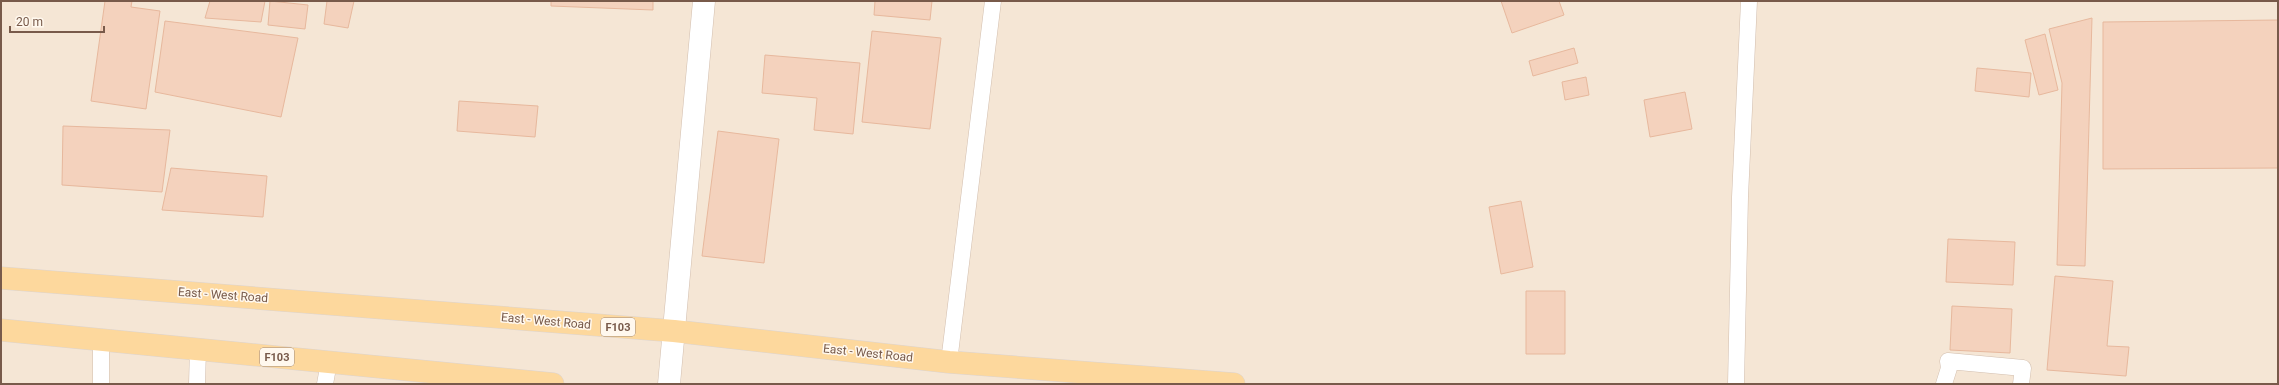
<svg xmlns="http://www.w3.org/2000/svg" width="2279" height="385" viewBox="0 0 2279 385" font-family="Roboto,sans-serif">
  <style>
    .residential { fill: #f5e6d5 }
    .building { fill: #f4d2bd; stroke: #e7b89d }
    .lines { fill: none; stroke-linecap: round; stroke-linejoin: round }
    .lane-casing { stroke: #d2beae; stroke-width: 17 }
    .street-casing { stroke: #d2beae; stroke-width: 23 }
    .primary-casing { stroke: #dcd4d0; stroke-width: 23 }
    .lane { stroke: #fff; stroke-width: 16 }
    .street { stroke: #fff; stroke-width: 22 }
    .primary { stroke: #fdd89d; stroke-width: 22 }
    .labels { text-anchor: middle; stroke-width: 3; stroke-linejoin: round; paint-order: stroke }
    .shield { fill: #fff8ee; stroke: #a0897b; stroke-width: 1 }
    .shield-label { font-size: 11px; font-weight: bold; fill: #785a4a }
    .street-label { font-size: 12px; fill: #785a4a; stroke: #fff8ee }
  </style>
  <rect width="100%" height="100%" fill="#fdf4e7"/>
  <path class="residential" d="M 1,1 L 2278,1 L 2278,384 L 1,384 Z"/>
  <path class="building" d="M 105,1 L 132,1 L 131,7 L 160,11 L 146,109 L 91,101 Z
    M 210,1 L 265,1 L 261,22 L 205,18 Z
    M 270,1 L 308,5 L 305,29 L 268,25 Z
    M 327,1 L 354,1 L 348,28 L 324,24 Z
    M 551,1 L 653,1 L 653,10 L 551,6 Z
    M 875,1 L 932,1 L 930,20 L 874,15 Z
    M 1501,1 L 1559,1 L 1564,15 L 1512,33 Z
    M 2092,18 L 2085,266 L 2057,265 L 2062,83 L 2049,29 Z
    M 2278,20 L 2278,168 L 2103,169 L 2103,22 Z
    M 165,21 L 298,38 L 281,117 L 155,92 Z
    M 872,31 L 941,38 L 930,129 L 862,122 Z
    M 2045,34 L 2058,90 L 2039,95 L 2025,40 Z
    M 1574,48 L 1578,63 L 1533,76 L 1529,61 Z
    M 765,55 L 860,63 L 853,134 L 814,130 L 817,98 L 762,93 Z
    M 1977,68 L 2031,73 L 2029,97 L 1975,91 Z
    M 1586,77 L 1589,95 L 1565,100 L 1562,82 Z
    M 1685,92 L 1692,129 L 1650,137 L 1644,100 Z
    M 459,101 L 538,106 L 535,137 L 457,131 Z
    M 63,126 L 170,130 L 162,192 L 62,185 Z
    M 718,131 L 779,139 L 764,263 L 702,256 Z
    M 171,168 L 267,176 L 263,217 L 162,210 Z
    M 1521,201 L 1533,267 L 1501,274 L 1489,207 Z
    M 1948,239 L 2015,242 L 2013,285 L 1946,282 Z
    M 2055,276 L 2113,281 L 2107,346 L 2129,347 L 2126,376 L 2047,370 Z
    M 1526,291 L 1565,291 L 1565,354 L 1526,354 Z
    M 1952,306 L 2012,309 L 2010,353 L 1950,350 Z"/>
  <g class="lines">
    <g class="lane-casing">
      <path id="lane" d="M 101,340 L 101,384
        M 949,362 L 993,1
        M 197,384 L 198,349
        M 325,384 L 329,362
        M 1736,384 L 1740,197 L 1749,1
        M 1944,384 L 1949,368 L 1948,361 L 2023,368 L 2021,384"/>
    </g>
    <g class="street-casing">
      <path id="street" d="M 669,384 L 704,1"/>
    </g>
    <g class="primary-casing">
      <path id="primary" d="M 1,278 L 674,331 L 949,362 L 1234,384
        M 1,330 L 553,384"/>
    </g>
    <use href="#lane" class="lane"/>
    <use href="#street" class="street"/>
    <use href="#primary" class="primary"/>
  </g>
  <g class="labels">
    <g class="shield">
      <rect x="601" y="318" width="34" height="18" rx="3"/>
      <rect x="260" y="348" width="34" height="18" rx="3"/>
    </g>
    <g class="shield-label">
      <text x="618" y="331">F103</text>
      <text x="277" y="361">F103</text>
    </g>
    <g class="street-label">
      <text transform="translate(223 295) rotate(4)" y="4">East - West Road</text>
      <text transform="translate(546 321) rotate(5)" y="4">East - West Road</text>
      <text transform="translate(868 353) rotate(6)" y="4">East - West Road</text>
    </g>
  </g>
  <rect width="2279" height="385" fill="none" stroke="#785a4a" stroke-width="4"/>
  <path d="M10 26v6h94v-6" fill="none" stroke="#785a4a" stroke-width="2"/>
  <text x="16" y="26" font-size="12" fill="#785a4a" stroke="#fff8ee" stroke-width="3" paint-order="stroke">20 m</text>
</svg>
